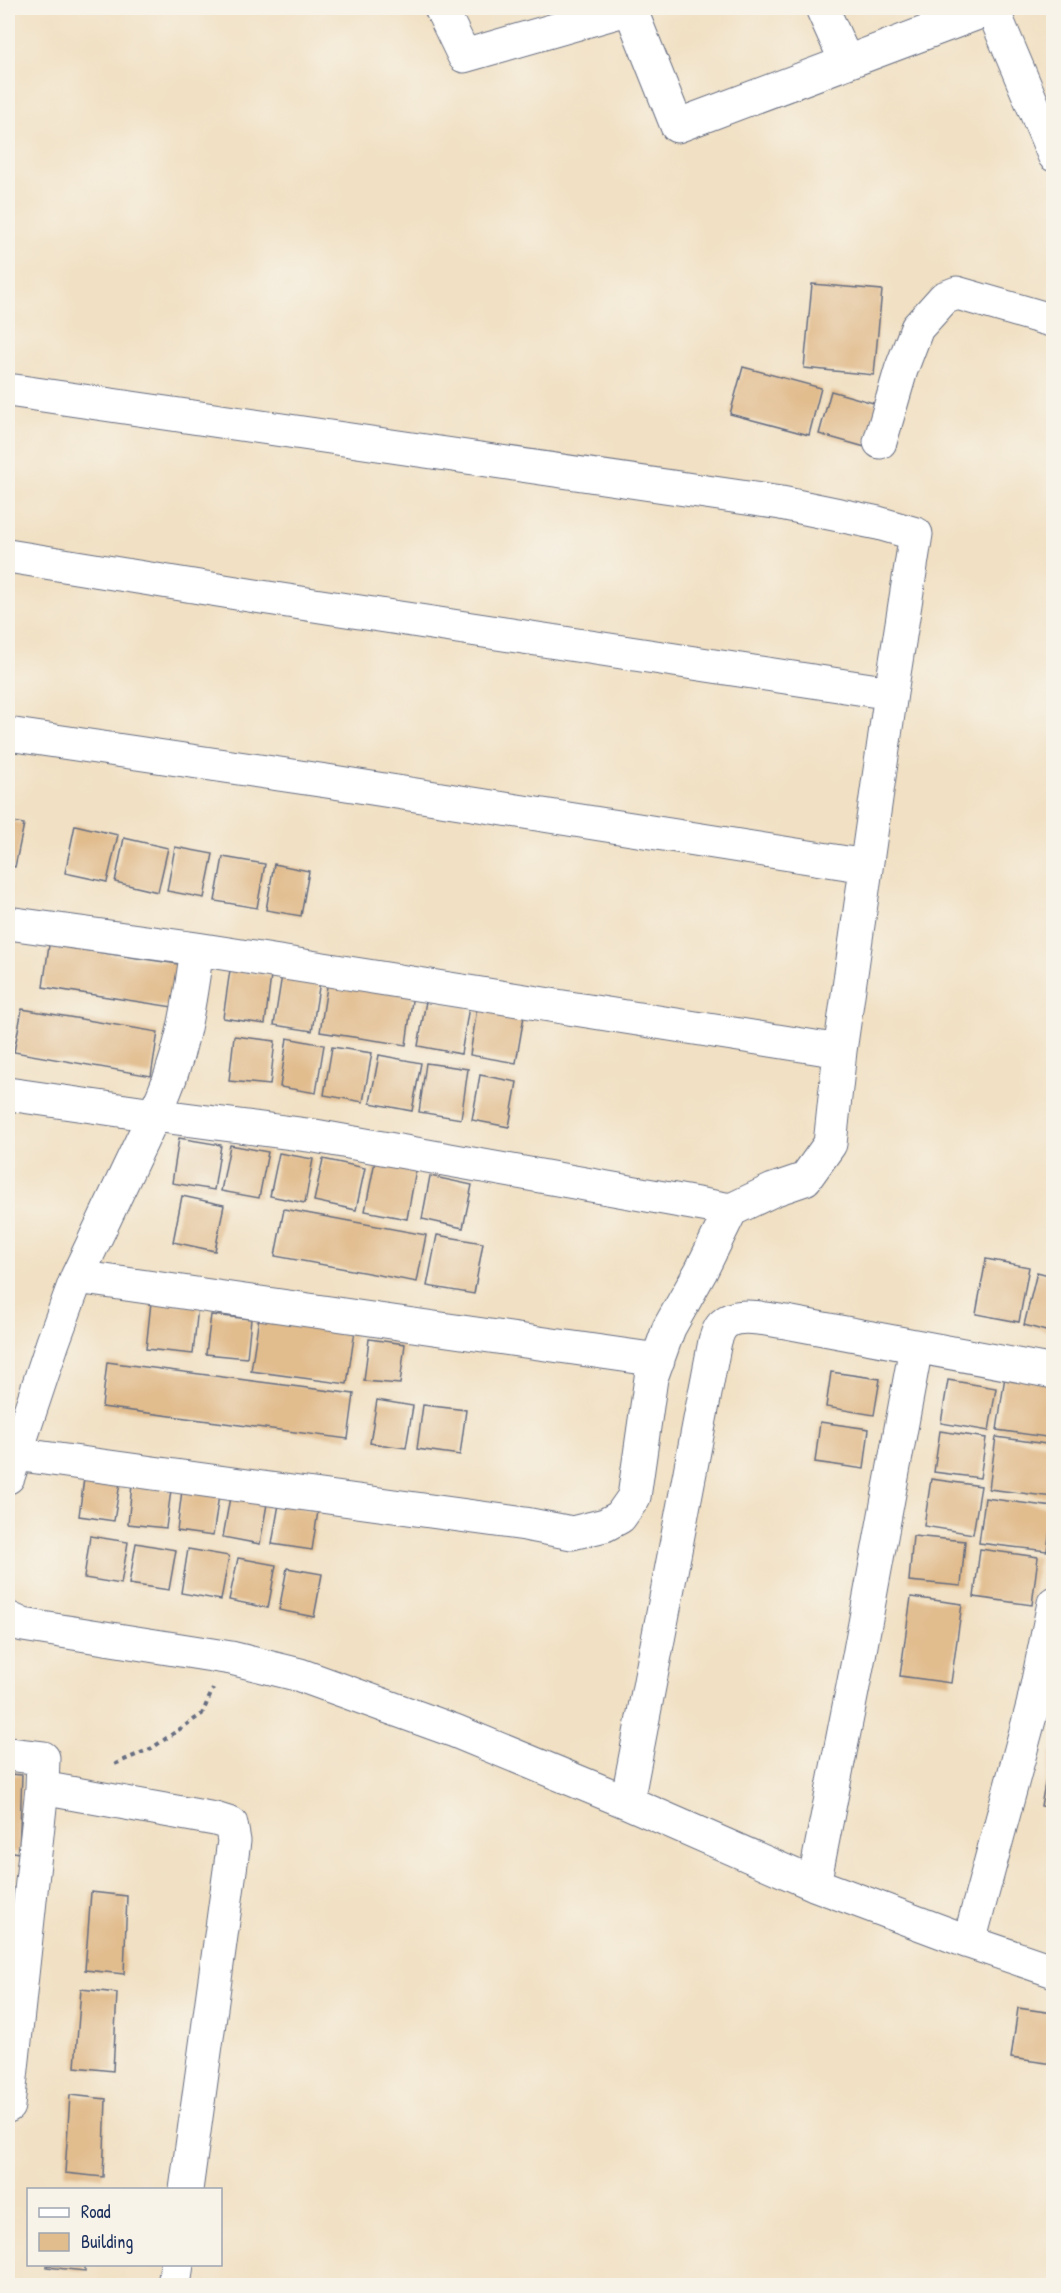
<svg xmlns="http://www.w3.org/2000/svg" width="1061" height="2293" viewBox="0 0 1061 2293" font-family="'Patrick Hand',sans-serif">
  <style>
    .building { fill: #e1bc8d }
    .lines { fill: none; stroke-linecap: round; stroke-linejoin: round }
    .minor-casing { stroke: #666d81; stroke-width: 35 }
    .path { stroke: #666d81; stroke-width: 4; stroke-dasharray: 4.5 4.5; stroke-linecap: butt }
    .minor { stroke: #fff; stroke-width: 33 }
  </style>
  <rect width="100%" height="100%" fill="#f7f3e8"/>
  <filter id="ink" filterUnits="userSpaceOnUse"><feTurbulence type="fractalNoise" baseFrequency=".0167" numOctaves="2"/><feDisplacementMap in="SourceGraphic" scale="12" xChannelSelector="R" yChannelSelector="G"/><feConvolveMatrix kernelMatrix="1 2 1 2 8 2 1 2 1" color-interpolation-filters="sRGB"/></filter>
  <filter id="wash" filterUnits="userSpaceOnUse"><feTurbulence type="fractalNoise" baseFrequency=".008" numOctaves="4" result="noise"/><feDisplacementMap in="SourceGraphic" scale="24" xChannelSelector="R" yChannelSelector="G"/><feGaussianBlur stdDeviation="1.35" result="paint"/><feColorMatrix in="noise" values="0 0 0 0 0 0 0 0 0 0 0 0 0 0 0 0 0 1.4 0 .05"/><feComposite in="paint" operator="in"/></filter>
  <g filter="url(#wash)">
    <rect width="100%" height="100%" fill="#f1e0c3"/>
    <g id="blocks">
      <path class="building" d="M 812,284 L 882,290 L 874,375 L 804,368 Z
        M 743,367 L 821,388 L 809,435 L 730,414 Z
        M 831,391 L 877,404 L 865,447 L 819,434 Z
        M 8,821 L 24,824 L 15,867 L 8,866 Z
        M 75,825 L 118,835 L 107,882 L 65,873 Z
        M 124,838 L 168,848 L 158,892 L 115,882 Z
        M 175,847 L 213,854 L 204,898 L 167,891 Z
        M 223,857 L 265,864 L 257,908 L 215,901 Z
        M 274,864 L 309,871 L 301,916 L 266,910 Z
        M 49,945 L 185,965 L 179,1008 L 43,987 Z
        M 230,970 L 271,976 L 265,1024 L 223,1018 Z
        M 282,975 L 320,981 L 312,1031 L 274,1025 Z
        M 328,980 L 413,993 L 406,1045 L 320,1032 Z
        M 426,1001 L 469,1007 L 461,1054 L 418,1046 Z
        M 477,1008 L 524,1016 L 516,1063 L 470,1055 Z
        M 22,1009 L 158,1032 L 151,1076 L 14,1052 Z
        M 234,1036 L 275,1041 L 270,1085 L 229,1081 Z
        M 287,1038 L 324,1045 L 316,1093 L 280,1087 Z
        M 332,1047 L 372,1053 L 363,1102 L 324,1095 Z
        M 379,1055 L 421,1063 L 412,1111 L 370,1103 Z
        M 426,1063 L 468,1069 L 461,1119 L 419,1112 Z
        M 480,1075 L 517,1082 L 509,1127 L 472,1120 Z
        M 179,1138 L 221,1145 L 214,1190 L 172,1183 Z
        M 230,1145 L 268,1152 L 259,1198 L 221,1191 Z
        M 279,1153 L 313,1159 L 305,1203 L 270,1196 Z
        M 376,1156 L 417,1164 L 407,1219 L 365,1211 Z
        M 323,1159 L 365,1168 L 356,1210 L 314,1201 Z
        M 430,1176 L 472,1185 L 463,1228 L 422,1219 Z
        M 182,1196 L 224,1205 L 215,1251 L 173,1242 Z
        M 284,1209 L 426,1235 L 417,1282 L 275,1256 Z
        M 437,1235 L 483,1243 L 474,1294 L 427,1286 Z
        M 986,1259 L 1029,1267 L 1019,1322 L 976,1314 Z
        M 1037,1272 L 1053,1276 L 1053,1333 L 1024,1325 Z
        M 151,1302 L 198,1307 L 193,1354 L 146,1349 Z
        M 260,1310 L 356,1324 L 347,1384 L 251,1371 Z
        M 211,1315 L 251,1319 L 247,1358 L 206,1354 Z
        M 369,1339 L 405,1344 L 400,1384 L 364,1381 Z
        M 107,1362 L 354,1394 L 348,1439 L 102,1407 Z
        M 831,1372 L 880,1379 L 874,1415 L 826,1407 Z
        M 1005,1376 L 1053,1383 L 1053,1438 L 997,1430 Z
        M 948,1380 L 996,1388 L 989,1431 L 941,1423 Z
        M 377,1400 L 413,1406 L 406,1448 L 370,1443 Z
        M 423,1405 L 466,1410 L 460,1455 L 417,1449 Z
        M 820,1422 L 869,1429 L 864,1469 L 815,1462 Z
        M 940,1431 L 986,1438 L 980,1478 L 934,1472 Z
        M 996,1437 L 1053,1445 L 1053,1497 L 989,1489 Z
        M 84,1478 L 120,1483 L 114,1521 L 79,1516 Z
        M 931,1479 L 981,1486 L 973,1534 L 924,1526 Z
        M 132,1485 L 171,1490 L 166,1528 L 128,1524 Z
        M 182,1490 L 219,1495 L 213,1536 L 177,1531 Z
        M 230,1497 L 267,1504 L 260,1544 L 223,1537 Z
        M 985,1498 L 1053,1507 L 1047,1551 L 979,1543 Z
        M 279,1504 L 318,1511 L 312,1550 L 272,1544 Z
        M 90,1536 L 128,1542 L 121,1584 L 84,1578 Z
        M 913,1536 L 965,1541 L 961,1586 L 909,1581 Z
        M 136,1543 L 176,1550 L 169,1590 L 129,1584 Z
        M 188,1549 L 229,1556 L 221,1600 L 181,1593 Z
        M 980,1549 L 1038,1557 L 1032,1605 L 974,1597 Z
        M 238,1558 L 276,1565 L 268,1608 L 229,1600 Z
        M 287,1568 L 322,1574 L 314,1617 L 279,1610 Z
        M 911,1597 L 962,1604 L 951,1683 L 900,1676 Z
        M 1051,1751 L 1053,1751 L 1053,1808 L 1041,1806 Z
        M 8,1774 L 22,1775 L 19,1853 L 8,1851 Z
        M 91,1892 L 127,1896 L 124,1974 L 85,1970 Z
        M 81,1989 L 117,1993 L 113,2071 L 75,2067 Z
        M 1018,2008 L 1053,2013 L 1053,2064 L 1011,2058 Z
        M 70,2095 L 106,2099 L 103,2177 L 65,2173 Z
        M 47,2265 L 85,2265 L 85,2271 L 47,2267 Z
        M 43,2280 L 78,2284 L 78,2286 L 43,2286 Z"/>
    </g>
  </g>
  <g filter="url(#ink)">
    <use href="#blocks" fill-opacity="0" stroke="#666d81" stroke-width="1.5"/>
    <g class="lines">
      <g class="minor-casing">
        <path id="minor" d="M 441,8 L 464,56 L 631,8
          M 630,8 L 677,126 L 991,8
          M 822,8 L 846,61
          M 992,8 L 1054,155
          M 15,391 L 781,503 L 878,523 L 916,534 L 891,693 L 840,1051 L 830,1144 L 805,1179 L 773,1190 L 731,1210 L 701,1271 L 669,1328 L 651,1378 L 634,1497 L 620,1517 L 605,1525 L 572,1533 L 525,1524 L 15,1454
          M 880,442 L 901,370 L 917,328 L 944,298 L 957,293 L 1054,321
          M 8,556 L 255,596 L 891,693
          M 8,734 L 340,783 L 866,866
          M 8,923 L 197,949 L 840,1051
          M 197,949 C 189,1007 181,1063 154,1115 L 315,1136 L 731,1210
          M 8,1094 L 154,1115 L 77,1277 L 53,1342 L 8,1477
          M 77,1277 L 658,1360
          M 8,1618 L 23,1625 L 231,1658 L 300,1675 L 455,1731 L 627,1802 L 814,1884 L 969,1942 L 1054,1971
          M 8,1754 L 43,1758 L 42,1788 L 8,2106
          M 42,1788 L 215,1819 L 231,1824 L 234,1841 L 186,2190
          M 627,1802 L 715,1341 C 717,1335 719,1328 724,1324 C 738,1311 769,1320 786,1322 L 1054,1372
          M 814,1884 L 859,1656 L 916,1347
          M 969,1942 L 1033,1705 L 1054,1603
          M 174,2286 L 177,2264"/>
      </g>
      <path class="path" d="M 115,1764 L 152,1748 L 202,1714 L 213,1689"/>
      <use href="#minor" class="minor"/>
    </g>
  </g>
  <rect width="1061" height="2293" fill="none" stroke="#f7f3e8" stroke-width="30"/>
  <rect x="27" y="2188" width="195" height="78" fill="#f7f3e8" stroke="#9fa5b1" stroke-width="1.5"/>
  <rect x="39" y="2208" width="30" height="9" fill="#ffffff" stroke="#9fa5b1" stroke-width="1.5"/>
  <text x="81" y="2218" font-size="18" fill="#1b2f5e">Road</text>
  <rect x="39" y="2233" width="30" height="18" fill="#e1bc8d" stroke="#9fa5b1" stroke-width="1.5"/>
  <text x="81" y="2248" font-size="18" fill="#1b2f5e">Building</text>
</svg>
